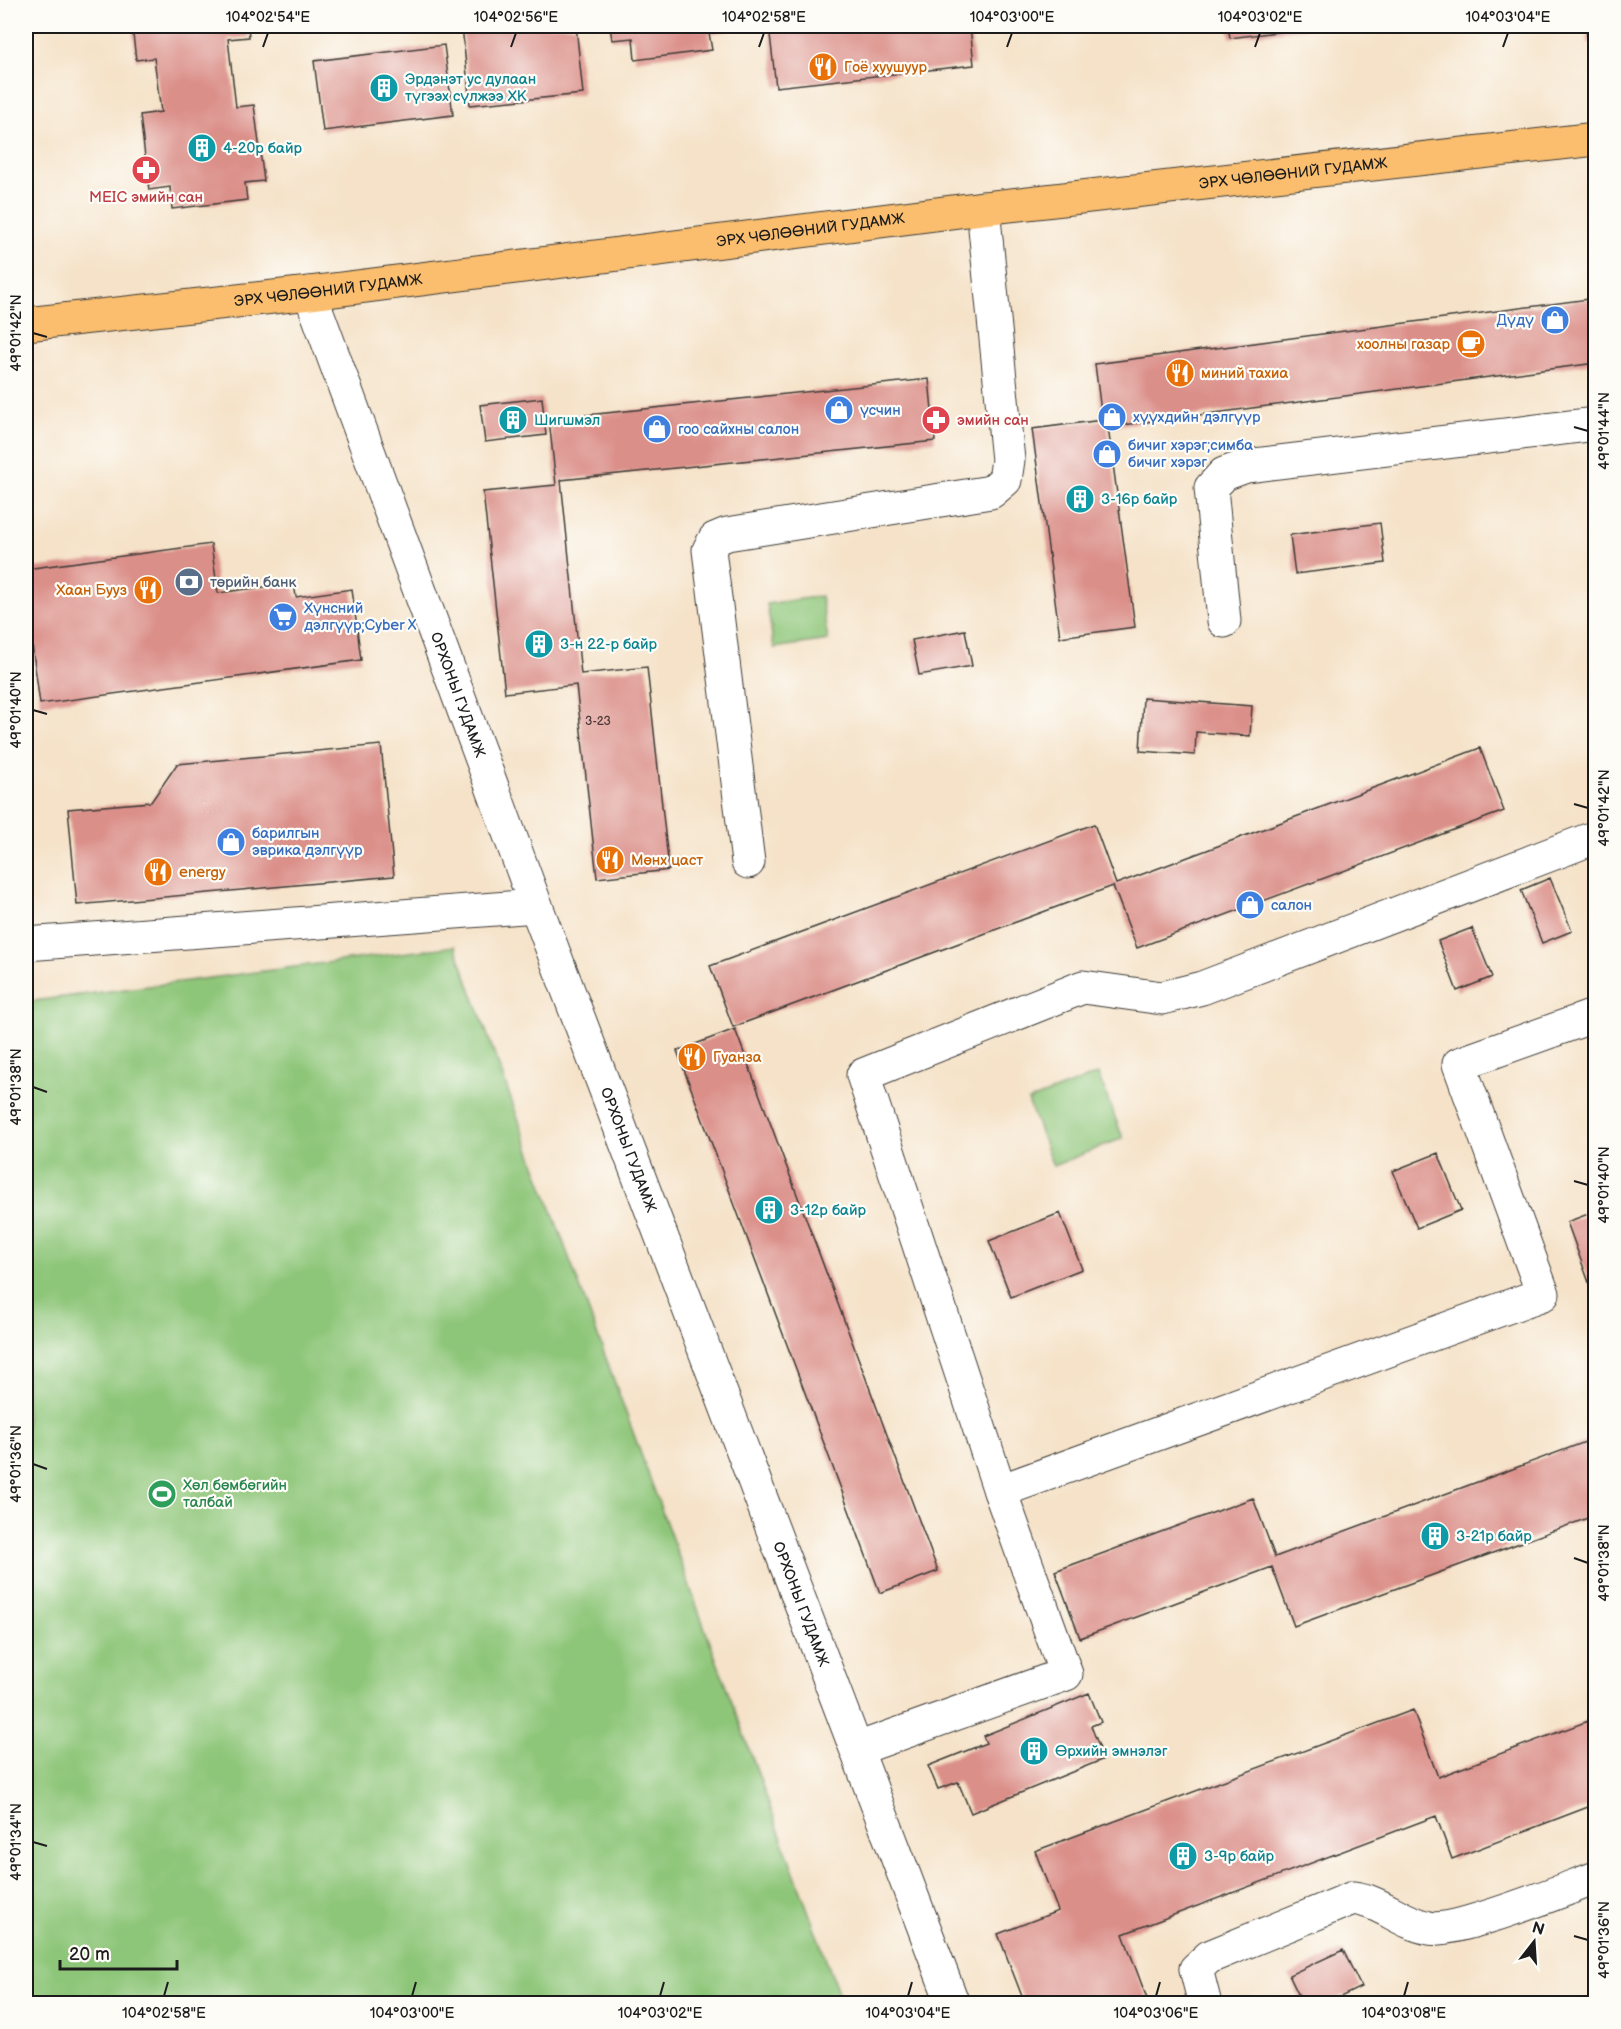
<svg xmlns="http://www.w3.org/2000/svg" width="1621" height="2029" viewBox="0 0 1621 2029" font-family="'Balsamiq Sans',sans-serif">
  <style>
    .green { fill: #8ec679; stroke: #55714a; stroke-width: 1.5 }
    .building { fill: #db8f89 }
    .lines { fill: none; stroke-linecap: round; stroke-linejoin: round }
    .minor-casing { stroke: #3d3a36; stroke-width: 35 }
    .major-casing { stroke: #3d3a36; stroke-width: 35 }
    .minor { stroke: #fff; stroke-width: 33 }
    .major { stroke: #fabe6e; stroke-width: 33 }
    .ticks { fill: none; stroke: #1c1c1c; stroke-width: 2 }
    .labels { text-anchor: middle; stroke-width: 4.5; stroke-linejoin: round; paint-order: stroke }
    .number-label { font-size: 12px; fill: #4c3937 }
    .food-label { font-size: 15px; fill: #c56008; stroke: #fdfcf7; text-anchor: start }
    .culture-label { font-size: 15px; fill: #0d838f; stroke: #fdfcf7; text-anchor: start }
    .street-label { font-size: 15px; fill: #1c1c1c; stroke: #fdfcf7 }
    .health-label { font-size: 15px; fill: #be3a42; stroke: #fdfcf7 }
    .shop-label { font-size: 15px; fill: #366cbe; stroke: #fdfcf7; text-anchor: start }
    .service-label { font-size: 15px; fill: #4e5e75; stroke: #fdfcf7; text-anchor: start }
    .leisure-label { font-size: 15px; fill: #27864d; stroke: #fdfcf7; text-anchor: start }
    .neatline { fill: none; stroke: #1c1c1c; stroke-width: 2 }
    .ticks-label { font-size: 15px; text-anchor: middle; fill: #1c1c1c }
  </style>
  <rect width="100%" height="100%" fill="#fdfcf7"/>
  <filter id="ink" filterUnits="userSpaceOnUse"><feTurbulence type="fractalNoise" baseFrequency=".0167" numOctaves="2"/><feDisplacementMap in="SourceGraphic" scale="12" xChannelSelector="R" yChannelSelector="G"/><feConvolveMatrix kernelMatrix="1 2 1 2 8 2 1 2 1" color-interpolation-filters="sRGB"/></filter>
  <filter id="wash" filterUnits="userSpaceOnUse"><feTurbulence type="fractalNoise" baseFrequency=".008" numOctaves="4" result="noise"/><feDisplacementMap in="SourceGraphic" scale="24" xChannelSelector="R" yChannelSelector="G"/><feGaussianBlur stdDeviation="1.35" result="paint"/><feColorMatrix in="noise" values="0 0 0 0 0 0 0 0 0 0 0 0 0 0 0 0 0 1.4 0 .05"/><feComposite in="paint" operator="in"/></filter>
  <g filter="url(#wash)">
    <rect width="100%" height="100%" fill="#f5e2c8"/>
    <path class="green" d="M 821,596 L 828,640 L 774,648 L 767,604 Z
      M 455,946 L 842,2003 L 26,2003 L 26,1002 Z
      M 1098,1074 L 1123,1138 L 1053,1166 L 1028,1101 Z"/>
    <g id="blocks">
      <path class="building" d="M 132,26 L 248,26 L 249,37 L 228,39 L 236,107 L 254,105 L 264,181 L 245,183 L 247,200 L 172,209 L 170,187 L 149,190 L 140,115 L 161,112 L 154,58 L 136,60 Z
        M 462,26 L 576,26 L 583,94 L 470,105 Z
        M 610,26 L 727,26 L 728,31 L 709,33 L 712,50 L 635,60 L 633,38 L 612,40 Z
        M 769,26 L 970,26 L 974,65 L 776,87 Z
        M 1228,26 L 1316,26 L 1316,27 L 1230,38 Z
        M 1586,26 L 1596,26 L 1596,42 L 1588,43 Z
        M 444,45 L 453,115 L 323,131 L 314,61 Z
        M 1596,298 L 1596,363 L 1108,427 L 1135,627 L 1060,637 L 1032,429 L 1102,420 L 1095,364 Z
        M 929,379 L 935,441 L 561,480 L 581,674 L 647,667 L 669,870 L 597,878 L 576,685 L 505,693 L 483,492 L 556,485 L 549,419 Z
        M 542,398 L 546,435 L 485,442 L 480,405 Z
        M 1380,523 L 1385,563 L 1295,574 L 1290,535 Z
        M 211,544 L 218,593 L 294,583 L 296,597 L 352,589 L 361,660 L 40,704 L 26,599 L 26,569 Z
        M 965,630 L 972,666 L 919,675 L 912,640 Z
        M 1143,698 L 1252,706 L 1250,736 L 1196,732 L 1195,755 L 1140,751 Z
        M 381,745 L 394,876 L 77,905 L 68,809 L 151,802 L 177,764 Z
        M 1480,748 L 1504,811 L 1137,948 L 1113,886 L 733,1027 L 710,966 L 1094,824 L 1116,884 Z
        M 1550,878 L 1572,931 L 1542,943 L 1521,890 Z
        M 1472,928 L 1492,977 L 1457,991 L 1438,941 Z
        M 735,1029 L 938,1571 L 880,1593 L 677,1051 Z
        M 1438,1153 L 1461,1210 L 1417,1228 L 1393,1171 Z
        M 1596,1211 L 1596,1299 L 1595,1299 L 1567,1222 Z
        M 1060,1213 L 1082,1269 L 1011,1297 L 989,1241 Z
        M 1596,1438 L 1596,1515 L 1294,1626 L 1272,1567 L 1080,1638 L 1055,1571 L 1253,1498 L 1275,1557 Z
        M 1089,1693 L 1101,1722 L 1091,1726 L 1104,1759 L 971,1813 L 958,1782 L 938,1789 L 928,1766 L 986,1743 L 983,1736 Z
        M 1413,1710 L 1438,1777 L 1596,1718 L 1596,1804 L 1452,1859 L 1436,1816 L 1123,1934 L 1149,2004 L 1025,2004 L 998,1934 L 1058,1911 L 1035,1851 Z
        M 1343,1950 L 1361,1987 L 1326,2004 L 1303,2004 L 1289,1975 Z"/>
    </g>
  </g>
  <g filter="url(#ink)">
    <use href="#blocks" fill-opacity="0" stroke="#3d3a36" stroke-width="1.5"/>
    <g class="lines">
      <g class="minor-casing">
        <g id="minor">
          <path id="s1" d="M 310,293 L 536,906 L 953,2004"/>
          <path d="M 1224,621 L 1211,488 L 1224,474 L 1246,466 L 1596,424"/>
          <path d="M 748,862 L 709,550 L 715,539 L 727,534 L 991,492 L 1005,480 L 1008,460 L 983,208"/>
          <path d="M 26,944 L 536,906"/>
          <path d="M 1000,1491 L 863,1075 L 1083,987 L 1162,998 L 1202,988 L 1596,837"/>
          <path d="M 857,1749 L 1066,1674 L 1000,1491 L 1543,1294 L 1459,1064 L 1596,1015"/>
          <path d="M 1205,2004 L 1196,1969 L 1209,1957 L 1353,1898 C 1381,1901 1401,1923 1429,1928 C 1455,1934 1565,1889 1596,1878"/>
        </g>
      </g>
      <g class="major-casing">
        <g id="major">
          <path id="s2" d="M 26,324 L 310,293 L 983,208 L 1596,139"/>
        </g>
      </g>
      <use href="#minor" class="minor"/>
      <use href="#major" class="major"/>
    </g>
  </g>
  <path class="ticks" d="M 263,47 L 268,33M 511,47 L 516,33M 759,47 L 764,33M 1007,47 L 1012,33M 1255,47 L 1260,33M 1503,47 L 1508,33M 33,333 L 47,337M 1574,427 L 1588,431M 33,710 L 47,714M 1574,804 L 1588,808M 33,1087 L 47,1092M 1574,1181 L 1588,1185M 33,1464 L 47,1469M 1574,1558 L 1588,1563M 33,1842 L 47,1846M 1574,1936 L 1588,1940M 164,1996 L 168,1982M 412,1996 L 416,1982M 660,1996 L 664,1982M 908,1996 L 912,1982M 1156,1996 L 1160,1982M 1404,1996 L 1408,1982"/>
  <defs>
    <g id="restaurant-disc" transform="scale(1.5)"><circle r="9.5" fill="#e8710a" stroke="#fdfcf7"/><path d="M-5-6h1v4h1v-4h1v4h1v-4h1v5L-1.5 .5V6h-2V.5L-5-1ZM5-6V6H3V1.5H1.5Q1.5-4 5-6Z" fill="#fff"/></g>
    <g id="building-disc" transform="scale(1.5)"><circle r="9.5" fill="#0f9aa8" stroke="#fdfcf7"/><path d="M-4-6H4V6H1V3H-1V6H-4ZM-2.5-4.3h1.7v1.8h-1.7ZM.8-4.3h1.7v1.8H.8ZM-2.5-1h1.7V.8h-1.7ZM.8-1h1.7V.8H.8Z" fill="#fff"/></g>
    <g id="pharmacy-disc" transform="scale(1.5)"><circle r="9.5" fill="#e0444e" stroke="#fdfcf7"/><path d="M-2-6h4v4h4v4h-4v4h-4v-4h-4v-4h4Z" fill="#fff"/></g>
    <g id="shop-disc" transform="scale(1.5)"><circle r="9.5" fill="#3f7fe0" stroke="#fdfcf7"/><path d="M-5-2.5h2.3a2.7 3.5 0 0 1 5.4 0H5L5.5 6h-11ZM-1.5-2.5h3a1.5 2.3 0 0 0-3 0Z" fill="#fff"/></g>
    <g id="cafe-disc" transform="scale(1.5)"><circle r="9.5" fill="#e8710a" stroke="#fdfcf7"/><path d="M-5.5-4.5H6V0H3Q3 3.5 0 3.5H-2.5Q-5.5 3.5-5.5 0ZM3-3.2v2h1.7v-2ZM-6 4.5H4V6H-6Z" fill="#fff"/></g>
    <g id="bank-disc" transform="scale(1.5)"><circle r="9.5" fill="#5c6f8a" stroke="#fdfcf7"/><path d="M-6-4H6V4H-6ZM0-2.3a2.3 2.3 0 1 0 0 4.6a2.3 2.3 0 1 0 0-4.6Z" fill="#fff"/></g>
    <g id="supermarket-disc" transform="scale(1.5)"><circle r="9.5" fill="#3f7fe0" stroke="#fdfcf7"/><path d="M-6-5.5h2.5l.6 2H6L4.5 2H-2.5L-4.4-4H-6ZM-1.5 3.2a1.3 1.3 0 1 0 .1 0ZM3 3.2a1.3 1.3 0 1 0 .1 0Z" fill="#fff"/></g>
    <g id="stadium-disc" transform="scale(1.5)"><circle r="9.5" fill="#2e9e5b" stroke="#fdfcf7"/><path d="M0-5a6.5 5 0 1 0 0 10a6.5 5 0 1 0 0-10ZM-3.5-1.8h7v3.6h-7Z" fill="#fff"/></g>
  </defs>
  <g fill-rule="evenodd">
    <use href="#restaurant-disc" x="823" y="67"/>
    <use href="#building-disc" x="384" y="88"/>
    <use href="#building-disc" x="202" y="148"/>
    <use href="#pharmacy-disc" x="146" y="170"/>
    <use href="#shop-disc" x="1555" y="320"/>
    <use href="#cafe-disc" x="1471" y="344"/>
    <use href="#restaurant-disc" x="1180" y="373"/>
    <use href="#shop-disc" x="839" y="410"/>
    <use href="#shop-disc" x="1112" y="417"/>
    <use href="#building-disc" x="513" y="420"/>
    <use href="#pharmacy-disc" x="936" y="420"/>
    <use href="#shop-disc" x="657" y="429"/>
    <use href="#shop-disc" x="1107" y="454"/>
    <use href="#building-disc" x="1080" y="499"/>
    <use href="#bank-disc" x="189" y="582"/>
    <use href="#restaurant-disc" x="148" y="590"/>
    <use href="#supermarket-disc" x="283" y="617"/>
    <use href="#building-disc" x="539" y="644"/>
    <use href="#shop-disc" x="231" y="842"/>
    <use href="#restaurant-disc" x="610" y="860"/>
    <use href="#restaurant-disc" x="158" y="872"/>
    <use href="#shop-disc" x="1250" y="905"/>
    <use href="#restaurant-disc" x="692" y="1057"/>
    <use href="#building-disc" x="769" y="1210"/>
    <use href="#stadium-disc" x="162" y="1494"/>
    <use href="#building-disc" x="1435" y="1536"/>
    <use href="#building-disc" x="1034" y="1751"/>
    <use href="#building-disc" x="1183" y="1856"/>
  </g>
  <g class="labels">
    <g class="number-label">
      <text x="598" y="725">3-23</text>
    </g>
    <g class="food-label">
      <text x="844" y="72">Гоё хуушуур</text>
      <text x="1450" y="349" text-anchor="end">хоолны газар</text>
      <text x="1201" y="378">миний тахиа</text>
      <text x="127" y="595" text-anchor="end">Хаан Бууз</text>
      <text x="631" y="865">Мөнх цаст</text>
      <text x="179" y="877">energy</text>
      <text x="713" y="1062">Гуанза</text>
    </g>
    <g class="culture-label">
      <text x="405" y="84">Эрдэнэт ус дулаан<tspan x="405" dy="17">түгээх сүлжээ ХК</tspan></text>
      <text x="223" y="153">4-20р байр</text>
      <text x="534" y="425">Шигшмэл</text>
      <text x="1101" y="504">3-16р байр</text>
      <text x="560" y="649">3-н 22-р байр</text>
      <text x="790" y="1215">3-12р байр</text>
      <text x="1456" y="1541">3-21р байр</text>
      <text x="1055" y="1756">Өрхийн эмнэлэг</text>
      <text x="1204" y="1861">3-9р байр</text>
    </g>
    <g class="street-label">
      <text dy="5" stroke="none"><textPath href="#s2" startOffset="1276">ЭРХ ЧӨЛӨӨНИЙ ГУДАМЖ</textPath></text>
      <text dy="5" stroke="none"><textPath href="#s2" startOffset="790">ЭРХ ЧӨЛӨӨНИЙ ГУДАМЖ</textPath></text>
      <text dy="5" stroke="none"><textPath href="#s2" startOffset="304">ЭРХ ЧӨЛӨӨНИЙ ГУДАМЖ</textPath></text>
      <text dy="5" stroke="none"><textPath href="#s1" startOffset="428">ОРХОНЫ ГУДАМЖ</textPath></text>
      <text dy="5" stroke="none"><textPath href="#s1" startOffset="914">ОРХОНЫ ГУДАМЖ</textPath></text>
      <text dy="5" stroke="none"><textPath href="#s1" startOffset="1400">ОРХОНЫ ГУДАМЖ</textPath></text>
    </g>
    <g class="health-label">
      <text x="146" y="202">MEIC эмийн сан</text>
      <text x="957" y="425" text-anchor="start">эмийн сан</text>
    </g>
    <g class="shop-label">
      <text x="1534" y="325" text-anchor="end">Дүдү</text>
      <text x="860" y="415">үсчин</text>
      <text x="1133" y="422">хүүхдийн дэлгүүр</text>
      <text x="678" y="434">гоо сайхны салон</text>
      <text x="1128" y="450">бичиг хэрэг;симба<tspan x="1128" dy="17">бичиг хэрэг</tspan></text>
      <text x="304" y="613">Хүнсний<tspan x="304" dy="17">дэлгүүр;Cyber X</tspan></text>
      <text x="252" y="838">барилгын<tspan x="252" dy="17">эврика дэлгүүр</tspan></text>
      <text x="1271" y="910">салон</text>
    </g>
    <g class="service-label">
      <text x="210" y="587">төрийн банк</text>
    </g>
    <g class="leisure-label">
      <text x="183" y="1490">Хөл бөмбөгийн<tspan x="183" dy="17">талбай</tspan></text>
    </g>
  </g>
  <rect width="1621" height="2029" fill="none" stroke="#fdfcf7" stroke-width="66"/>
  <g transform="translate(1534 1942) rotate(17)" stroke="#fdfcf7" stroke-width="4.5" paint-order="stroke">
  <path d="M0-4.5L10 22L0 15L-10 22Z" fill="#1c1c1c"/>
  <text y="-9" font-size="16" font-weight="bold" text-anchor="middle" fill="#1c1c1c">N</text>
  </g>
  <path d="M60 1960v9h117v-9" fill="none" stroke="#1c1c1c" stroke-width="3"/>
  <text x="69" y="1960" font-size="18" fill="#1c1c1c" stroke="#fdfcf7" stroke-width="4.5" paint-order="stroke">20 m</text>
  <rect x="33" y="33" width="1555" height="1963" class="neatline"/>
  <g class="ticks-label">
    <text x="268" y="22">104°02'54"E</text>
    <text x="516" y="22">104°02'56"E</text>
    <text x="764" y="22">104°02'58"E</text>
    <text x="1012" y="22">104°03'00"E</text>
    <text x="1260" y="22">104°03'02"E</text>
    <text x="1508" y="22">104°03'04"E</text>
    <text transform="translate(16 333) rotate(-90)" y="5">49°01'42"N</text>
    <text transform="translate(1604 431) rotate(-90)" y="5">49°01'44"N</text>
    <text transform="translate(16 710) rotate(-90)" y="5">49°01'40"N</text>
    <text transform="translate(1604 808) rotate(-90)" y="5">49°01'42"N</text>
    <text transform="translate(16 1087) rotate(-90)" y="5">49°01'38"N</text>
    <text transform="translate(1604 1185) rotate(-90)" y="5">49°01'40"N</text>
    <text transform="translate(16 1464) rotate(-90)" y="5">49°01'36"N</text>
    <text transform="translate(1604 1563) rotate(-90)" y="5">49°01'38"N</text>
    <text transform="translate(16 1842) rotate(-90)" y="5">49°01'34"N</text>
    <text transform="translate(1604 1940) rotate(-90)" y="5">49°01'36"N</text>
    <text x="164" y="2018">104°02'58"E</text>
    <text x="412" y="2018">104°03'00"E</text>
    <text x="660" y="2018">104°03'02"E</text>
    <text x="908" y="2018">104°03'04"E</text>
    <text x="1156" y="2018">104°03'06"E</text>
    <text x="1404" y="2018">104°03'08"E</text>
  </g>
</svg>
